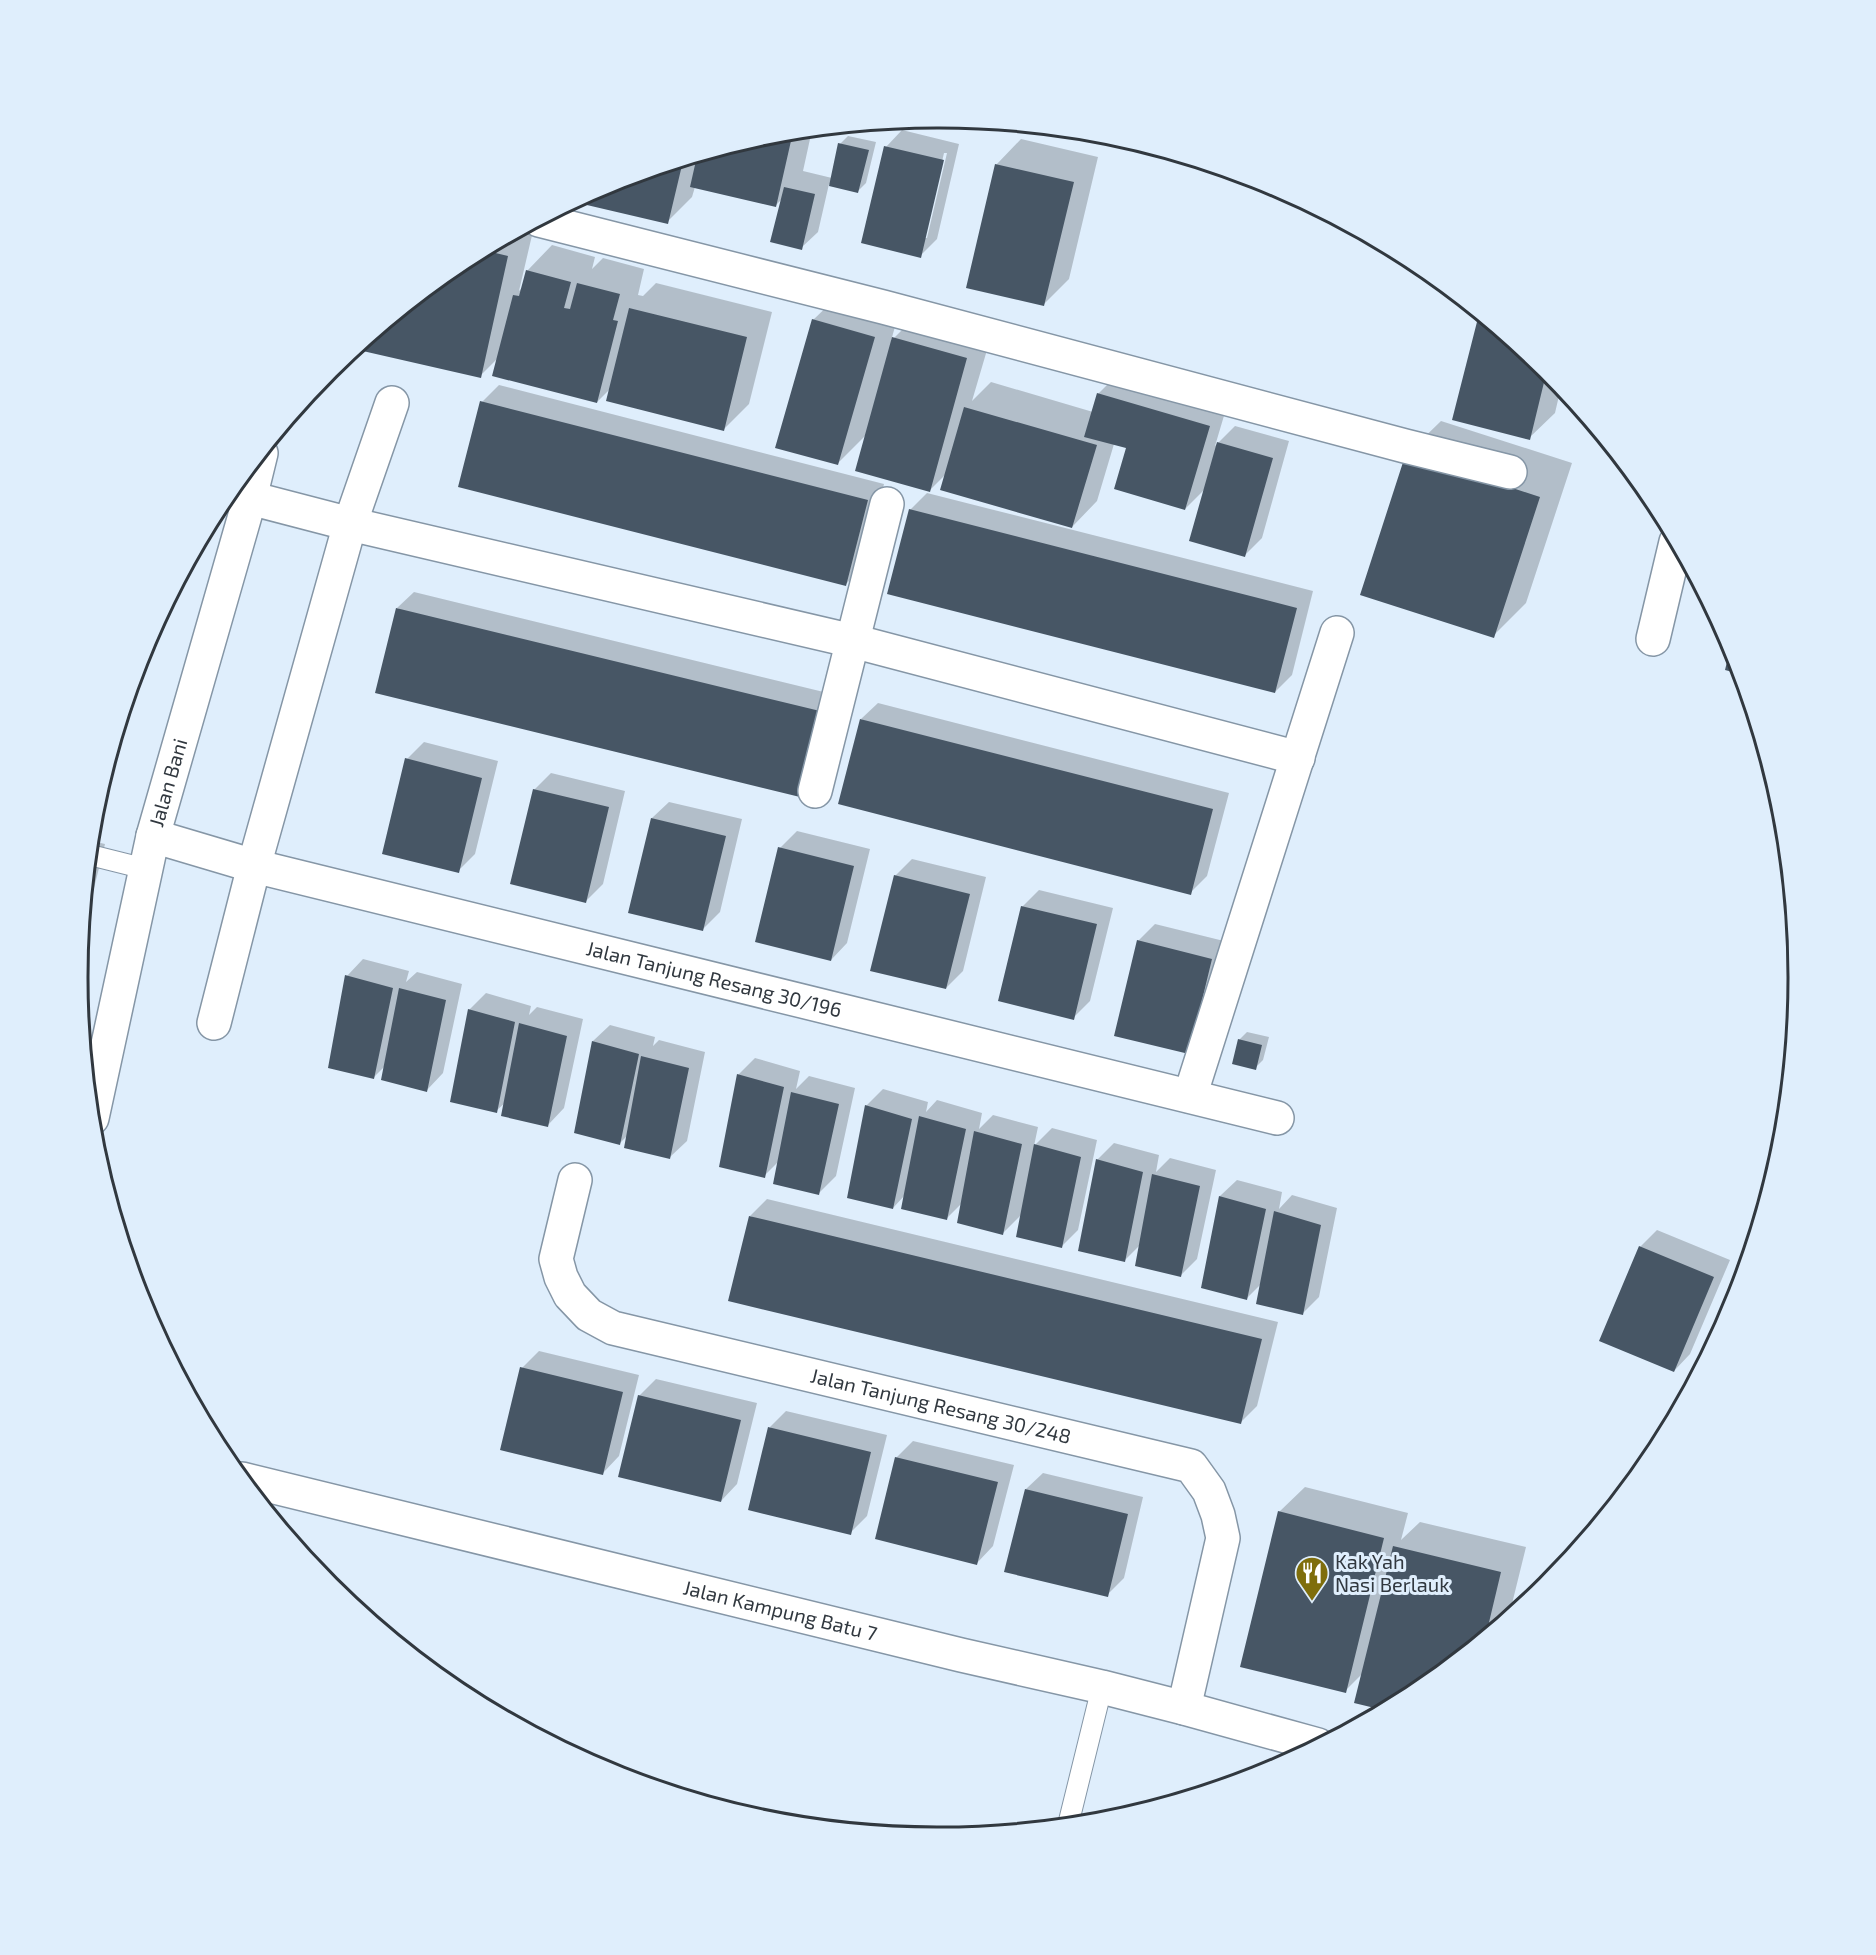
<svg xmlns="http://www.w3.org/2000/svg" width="1876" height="1955" viewBox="0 0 1876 1955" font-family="'Exo 2',sans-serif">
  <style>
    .shadow { fill: #0003; fill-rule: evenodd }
    .building { fill: #475665 }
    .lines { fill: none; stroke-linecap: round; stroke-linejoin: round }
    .service-casing { stroke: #8596a6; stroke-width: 22 }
    .minor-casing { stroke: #8596a6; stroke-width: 36 }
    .tertiary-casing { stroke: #8596a6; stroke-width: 36 }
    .service { stroke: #fff; stroke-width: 20 }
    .minor { stroke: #fff; stroke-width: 33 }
    .tertiary { stroke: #fff; stroke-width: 33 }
    .labels { text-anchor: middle; stroke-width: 6; stroke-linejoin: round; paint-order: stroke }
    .street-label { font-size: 20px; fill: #31383f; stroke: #dfeefc }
    .poi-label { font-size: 20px; fill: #31383f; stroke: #dfeefc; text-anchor: start }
    .rim { fill: none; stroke: #31383f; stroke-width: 3 }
  </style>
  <rect width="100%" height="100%" fill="#dfeefc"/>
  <path class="shadow" d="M 812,130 L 803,171 L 832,178 L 840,144 L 848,136 L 876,142 L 866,183 L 858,191 L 829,184 L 818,232 L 801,248 L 782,199 L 775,206 L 695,187 L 692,197 L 667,222 L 576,201 L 609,183 L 771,134 Z
    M 902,130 L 959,144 L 937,239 L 920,256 L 886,147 ZM 944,153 L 947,153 L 927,238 L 924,238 Z
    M 1021,139 L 1098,157 L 1069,279 L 1044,304 L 996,165 Z
    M 523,229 L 533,231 L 519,291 L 523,287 L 527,271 L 552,245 L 595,257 L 592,269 L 603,258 L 644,269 L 638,295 L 643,296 L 656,283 L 772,312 L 749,404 L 724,429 L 611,388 L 597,402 L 498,358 L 480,376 L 460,262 Z
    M 839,295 L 899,312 L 891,341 L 919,313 L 992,333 L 972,401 L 991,382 L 1093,412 L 1098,394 L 1115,377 L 1226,409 L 1215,446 L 1235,426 L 1289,441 L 1262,538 L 1245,555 L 1206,488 L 1185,509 L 1128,447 L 1114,444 L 1097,501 L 1072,527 L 947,473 L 929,491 L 866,435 L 837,464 L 813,320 Z
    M 1546,370 L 1561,387 L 1555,413 L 1529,438 Z
    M 499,385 L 884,484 L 863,567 L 846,584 L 482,402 Z
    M 1441,421 L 1572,463 L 1526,603 L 1493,636 L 1407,454 Z
    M 927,493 L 1313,591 L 1292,675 L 1275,692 L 910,510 Z
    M 414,592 L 836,695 L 799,795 L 397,608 Z
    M 878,703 L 1229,793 L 1207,876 L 1190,893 L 861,719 Z
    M 424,742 L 498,761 L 475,854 L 458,871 L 407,759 Z
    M 551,773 L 625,791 L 603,884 L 586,901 L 534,790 Z
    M 669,802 L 742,819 L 720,912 L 703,929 L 652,818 Z
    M 797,831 L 870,849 L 847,943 L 831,960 L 780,848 Z
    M 92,841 L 105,844 L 82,936 Z
    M 912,859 L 986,877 L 963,971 L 946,988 L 895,876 Z
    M 1039,890 L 1113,908 L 1090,1001 L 1073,1018 L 1022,907 Z
    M 1155,924 L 1228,942 L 1206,1036 L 1138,941 Z
    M 363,959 L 409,971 L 406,982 L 417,972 L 462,984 L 443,1073 L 427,1090 L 385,1066 L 374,1077 L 347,976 Z
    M 486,993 L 531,1006 L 529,1015 L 537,1007 L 583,1019 L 564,1108 L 548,1125 L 506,1102 L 496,1111 L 469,1010 Z
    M 610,1025 L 655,1037 L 653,1046 L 659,1040 L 705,1052 L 687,1141 L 670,1157 L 628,1135 L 620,1143 L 593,1041 Z
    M 1247,1032 L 1269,1037 L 1263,1060 L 1255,1068 L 1239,1040 Z
    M 755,1058 L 800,1071 L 796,1089 L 809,1076 L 855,1088 L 836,1176 L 819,1193 L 779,1161 L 764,1176 L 738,1075 Z
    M 883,1089 L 928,1102 L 926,1112 L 937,1100 L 982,1113 L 979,1129 L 993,1115 L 1038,1127 L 1034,1146 L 1052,1128 L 1097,1140 L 1078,1230 L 1062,1246 L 1022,1214 L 1003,1233 L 962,1203 L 947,1218 L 905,1195 L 893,1208 L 866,1106 Z
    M 1114,1143 L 1159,1155 L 1156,1172 L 1170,1158 L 1216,1170 L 1197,1259 L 1181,1275 L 1140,1245 L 1124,1261 L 1097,1160 Z
    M 1237,1180 L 1282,1192 L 1279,1209 L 1292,1195 L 1337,1208 L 1319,1297 L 1302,1314 L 1262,1283 L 1247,1298 L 1220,1196 Z
    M 767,1199 L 1278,1322 L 1257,1406 L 1240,1423 L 750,1216 Z
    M 1657,1230 L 1730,1260 L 1690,1354 L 1674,1371 L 1640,1247 Z
    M 539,1351 L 639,1375 L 619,1456 L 603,1473 L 522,1368 Z
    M 656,1379 L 757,1403 L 737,1484 L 721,1501 L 639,1396 Z
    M 786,1411 L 887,1435 L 867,1516 L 850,1533 L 770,1427 Z
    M 913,1441 L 1014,1465 L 993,1546 L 977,1563 L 896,1458 Z
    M 1043,1473 L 1143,1497 L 1124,1578 L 1107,1595 L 1026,1489 Z
    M 1305,1487 L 1408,1513 L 1401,1540 L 1420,1522 L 1526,1547 L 1509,1616 L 1416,1693 L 1385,1709 L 1356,1702 L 1363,1673 L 1345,1691 L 1279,1512 Z
    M 1547,1571 L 1556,1573 L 1546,1586 L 1526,1602 L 1530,1587 Z"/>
  <path class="building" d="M 953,119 L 973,121 L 995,123 L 994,130 L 953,120 Z
    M 793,132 L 776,207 L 690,187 L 697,156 L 771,134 Z
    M 838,143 L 869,150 L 858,193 L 829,186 Z
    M 884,146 L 944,160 L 921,258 L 861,243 Z
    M 683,161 L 668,224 L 574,202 L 609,183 Z
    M 995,164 L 1074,182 L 1044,306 L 966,288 Z
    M 784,187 L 815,194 L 802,250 L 770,242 Z
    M 483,250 L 508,256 L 481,378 L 354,349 L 460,262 Z
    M 526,270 L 571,282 L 564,308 L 570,309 L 577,283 L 620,294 L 613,320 L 618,321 L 597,403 L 492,376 L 513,295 L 519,296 Z
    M 629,308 L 747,337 L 724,431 L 606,401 Z
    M 1479,314 L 1547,370 L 1530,440 L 1452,420 Z
    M 812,319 L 875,337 L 838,465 L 775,448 Z
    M 892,337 L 967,358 L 930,492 L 855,471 Z
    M 1097,393 L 1210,426 L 1185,510 L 1114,489 L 1126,448 L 1084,437 Z
    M 480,401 L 868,500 L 846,586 L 458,487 Z
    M 964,407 L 1097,445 L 1072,528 L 940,490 Z
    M 1217,442 L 1273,458 L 1245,557 L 1189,541 Z
    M 1406,453 L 1540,497 L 1494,638 L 1360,595 Z
    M 909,509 L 1297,608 L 1275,693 L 887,594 Z
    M 396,608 L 820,711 L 800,797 L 375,693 Z
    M 1731,645 L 1733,649 L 1740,674 L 1725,670 Z
    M 860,719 L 1213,809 L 1191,895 L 838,804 Z
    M 405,758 L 482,778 L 459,873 L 382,854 Z
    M 533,789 L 609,807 L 586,903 L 510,884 Z
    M 651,818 L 726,836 L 703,931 L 628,913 Z
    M 778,847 L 854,866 L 831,961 L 755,942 Z
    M 894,875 L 970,894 L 946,989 L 870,971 Z
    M 1021,906 L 1097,924 L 1074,1020 L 998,1001 Z
    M 1137,940 L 1212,959 L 1189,1054 L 1114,1036 Z
    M 345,975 L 393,988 L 374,1079 L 328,1068 Z
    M 399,988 L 446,1000 L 427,1092 L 381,1080 Z
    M 468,1009 L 515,1022 L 497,1113 L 450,1102 Z
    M 519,1023 L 567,1036 L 548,1127 L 501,1116 Z
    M 1238,1039 L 1262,1045 L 1256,1070 L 1232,1064 Z
    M 592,1041 L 639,1054 L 620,1145 L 574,1133 Z
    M 641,1056 L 689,1068 L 670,1159 L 624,1148 Z
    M 737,1074 L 784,1087 L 765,1178 L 719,1167 Z
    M 791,1092 L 839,1104 L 819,1195 L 773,1184 Z
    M 865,1105 L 912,1119 L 893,1209 L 847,1198 Z
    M 919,1116 L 966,1129 L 947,1220 L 901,1209 Z
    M 974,1131 L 1022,1144 L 1003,1235 L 957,1223 Z
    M 1034,1144 L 1081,1157 L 1062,1248 L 1016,1237 Z
    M 1096,1159 L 1143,1172 L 1125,1262 L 1078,1251 Z
    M 1152,1174 L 1200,1186 L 1181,1277 L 1135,1266 Z
    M 1219,1196 L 1266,1209 L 1247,1300 L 1201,1288 Z
    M 1274,1211 L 1321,1225 L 1303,1315 L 1256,1304 Z
    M 749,1216 L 1262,1339 L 1241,1424 L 728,1301 Z
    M 1639,1246 L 1714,1277 L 1674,1372 L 1599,1341 Z
    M 520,1367 L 623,1392 L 603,1475 L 500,1450 Z
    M 638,1395 L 741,1420 L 721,1502 L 618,1477 Z
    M 768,1427 L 871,1452 L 851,1535 L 748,1510 Z
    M 895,1457 L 998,1482 L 977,1565 L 875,1539 Z
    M 1025,1489 L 1128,1514 L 1108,1597 L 1004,1572 Z
    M 1278,1511 L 1384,1538 L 1346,1693 L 1240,1667 Z
    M 1393,1546 L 1501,1572 L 1486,1635 L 1416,1693 L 1383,1710 L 1354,1703 Z
    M 1529,1587 L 1541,1590 L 1524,1604 Z"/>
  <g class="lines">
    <g class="service-casing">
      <path id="service" d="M 90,855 L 146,869
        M 1068,1825 L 1102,1687"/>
    </g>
    <g class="minor-casing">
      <g id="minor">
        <path d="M 539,220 L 883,307 L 1405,446 L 1510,472"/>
        <path d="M 250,498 L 350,524 L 853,641 L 1298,758"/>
        <path d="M 1653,639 L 1676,542"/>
        <path d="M 815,791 L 887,504"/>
        <path id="s1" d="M 153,836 L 254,866 L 1277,1118"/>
        <path d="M 214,1023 L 254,866 L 350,524 L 392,403"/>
        <path d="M 1190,1096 L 1337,633"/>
        <path id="s2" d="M 92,1118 L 153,836 L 250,498 L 261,453"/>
        <path id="s3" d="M 575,1180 L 556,1259 L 561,1277 L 570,1295 L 589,1315 L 613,1328 L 1191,1466 L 1209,1491 L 1218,1515 L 1223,1538 L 1184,1708"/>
      </g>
    </g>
    <g class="tertiary-casing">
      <g id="tertiary">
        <path id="s4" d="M 242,1479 L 961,1655 L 1102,1687 L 1184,1708 L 1318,1745"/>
      </g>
    </g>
    <use href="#service" class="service"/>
    <use href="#minor" class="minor"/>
    <use href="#tertiary" class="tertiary"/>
  </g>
  <defs>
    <g id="restaurant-pin" transform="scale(1.725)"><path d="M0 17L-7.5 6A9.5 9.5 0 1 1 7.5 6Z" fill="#7f6e0c" stroke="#dfeefc"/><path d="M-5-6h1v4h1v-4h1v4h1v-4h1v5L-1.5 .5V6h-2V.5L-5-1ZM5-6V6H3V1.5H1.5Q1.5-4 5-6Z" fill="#fff"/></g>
  </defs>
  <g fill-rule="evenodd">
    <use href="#restaurant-pin" x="1312" y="1573"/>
  </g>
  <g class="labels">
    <g class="street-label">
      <text dy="7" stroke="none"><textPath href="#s2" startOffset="344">Jalan Bani</textPath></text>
      <text dy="7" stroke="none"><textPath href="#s1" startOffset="579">Jalan Tanjung Resang 30/196</textPath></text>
      <text dy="7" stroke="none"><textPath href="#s3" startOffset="512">Jalan Tanjung Resang 30/248</textPath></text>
      <text dy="7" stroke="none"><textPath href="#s4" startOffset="554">Jalan Kampung Batu 7</textPath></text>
    </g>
    <g class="poi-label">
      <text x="1335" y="1569">Kak Yah<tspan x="1335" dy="23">Nasi Berlauk</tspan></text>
    </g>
  </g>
  <path d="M0 0H1876V1955H0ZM937 128H939A849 849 0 0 1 1788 977V978A849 849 0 0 1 939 1827H937A849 849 0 0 1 88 978V977A849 849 0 0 1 937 128Z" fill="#dfeefc" fill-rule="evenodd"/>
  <path class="rim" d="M937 128H939A849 849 0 0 1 1788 977V978A849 849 0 0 1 939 1827H937A849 849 0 0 1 88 978V977A849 849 0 0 1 937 128Z"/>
</svg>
